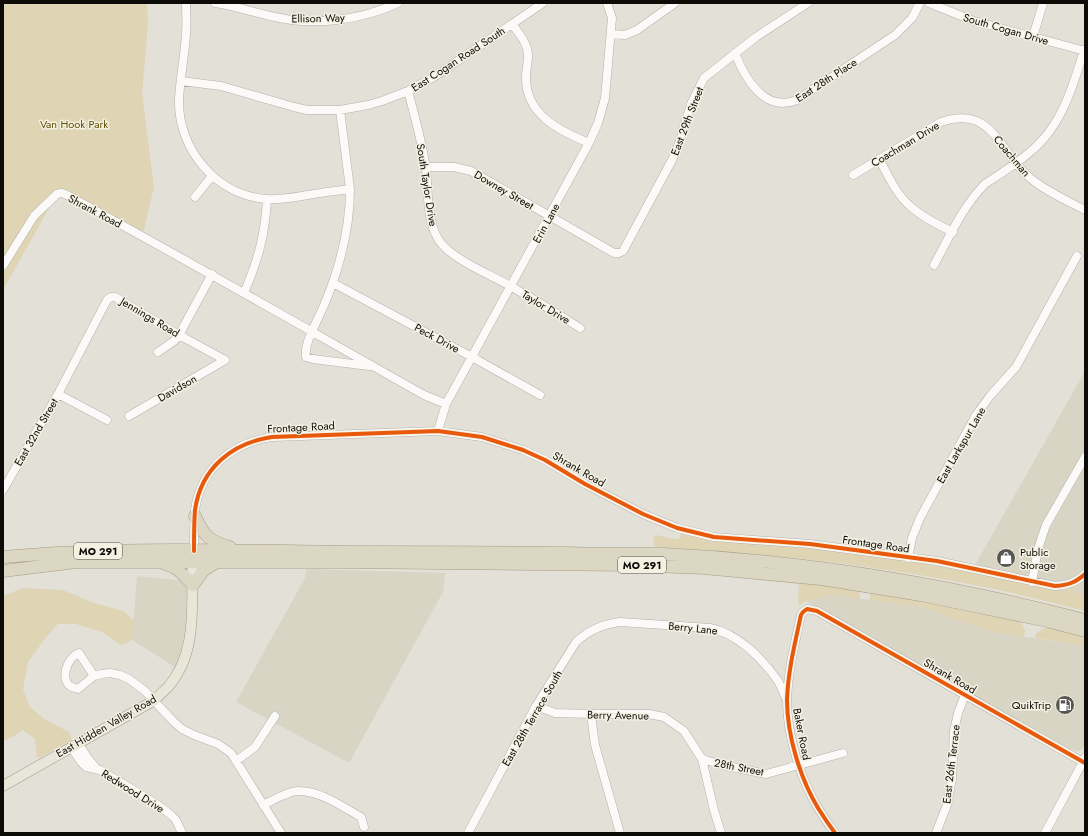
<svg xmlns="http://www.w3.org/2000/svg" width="1088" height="836" viewBox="0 0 1088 836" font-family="Jost,sans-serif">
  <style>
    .built { fill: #d9d5c5 }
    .green { fill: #dfd4b4 }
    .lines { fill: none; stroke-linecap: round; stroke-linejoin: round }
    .minor-casing { stroke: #b3b1ab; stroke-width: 9 }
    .major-casing { stroke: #a39c85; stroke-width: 11 }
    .highway-casing { stroke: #a39c85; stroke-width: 13 }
    .minor { stroke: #fbfaf9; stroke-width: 8 }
    .major { stroke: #e8e5d9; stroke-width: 10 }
    .highway { stroke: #dbd7c3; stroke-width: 12 }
    .cycleway-casing { stroke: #f4f0e2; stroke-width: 6 }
    .cycleway { stroke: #e8590c; stroke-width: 4 }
    .labels { text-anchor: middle; stroke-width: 3; stroke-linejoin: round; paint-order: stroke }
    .shield { fill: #f4f0e2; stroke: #525049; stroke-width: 1 }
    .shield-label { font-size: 10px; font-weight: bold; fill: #0d0b07 }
    .street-label { font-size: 11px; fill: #0d0b07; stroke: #f4f0e2 }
    .park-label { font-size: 11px; fill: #614e03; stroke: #f4f0e2 }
    .poi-label { font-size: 11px; fill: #0d0b07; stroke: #f4f0e2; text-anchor: start }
  </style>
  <rect width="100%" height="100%" fill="#e3e0d8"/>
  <path class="built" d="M 1085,371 L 1085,451 L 1042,528 L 1035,548 L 1030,571 L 1026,576 L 1022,576 L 975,565 Z
    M 1085,466 L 1085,571 L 1079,577 L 1059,583 L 1040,580 L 1037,575 L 1038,568 L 1045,537 Z
    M 306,569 L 445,573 L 443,592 L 349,763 L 236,702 L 305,578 Z
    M 137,576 L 185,581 L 187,593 L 186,633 L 180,657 L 175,667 L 132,640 Z
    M 1085,580 L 1085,595 L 1073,592 L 1074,587 Z
    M 830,595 L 924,607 L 945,616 L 993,632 L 1083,646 L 1085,648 L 1085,746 L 1079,751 L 1063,747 L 806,601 Z"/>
  <path class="green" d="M 3,3 L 147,3 L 148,24 L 142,94 L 154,187 L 144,230 L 136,233 L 57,194 L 3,290 Z
    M 679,532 C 751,540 822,546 893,558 C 945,567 998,578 1050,589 L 1065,590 L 1074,587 L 1073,592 L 1085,595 L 1085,611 C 945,573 801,555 656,547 L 653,545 L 654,537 L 656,535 L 673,539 L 678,539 L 681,536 Z
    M 762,577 L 860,590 L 860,599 L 830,595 L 803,602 L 800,605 L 798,604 L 799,585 L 791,583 L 760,580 Z
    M 23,588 L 63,590 L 94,603 L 124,611 L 135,622 L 132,640 L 121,645 L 102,632 L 76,624 L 58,624 L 47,636 L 28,662 L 23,689 L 30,707 L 44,719 L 69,732 L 72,740 L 37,759 L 35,739 L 23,730 L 14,736 L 3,741 L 3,596 Z
    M 871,592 L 937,602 L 956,609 L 1020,622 C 1024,627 1026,630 1024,637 L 993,632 L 945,616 L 924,607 L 869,600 Z
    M 1044,628 L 1056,628 L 1085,636 L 1085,648 L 1083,646 L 1035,638 C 1036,632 1039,631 1044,628 Z"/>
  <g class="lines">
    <g class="minor-casing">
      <path id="minor" d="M 186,3 C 186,13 187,23 186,33 C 185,55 180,77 179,100 C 178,149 216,195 266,199 C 278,200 290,198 302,196 C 318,193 334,191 350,189
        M 215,3 C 237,6 258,14 280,18 C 318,26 363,19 398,3
        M 929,3 L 974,21 L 1085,51
        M 512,24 C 519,33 528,44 528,56 C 528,63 526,70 526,78 C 526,115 560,131 589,143
        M 611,34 L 625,35 L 637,30 L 675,3
        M 1033,37 L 1043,3
        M 735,53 C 745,79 765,113 797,100 L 895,35 L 912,18 L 920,3
        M 181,81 L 221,86 L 294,107 L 307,110 L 340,110 L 368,105 L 382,101 L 408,91 L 437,75 L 543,3
        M 408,91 C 415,117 422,142 426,169 C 428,190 427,219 437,237 C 447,258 492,275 512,287 C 535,300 558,314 580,328
        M 340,110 L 350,189 C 350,221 343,253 333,282 C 329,293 325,304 320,314 C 315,326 304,343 306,357 L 313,359 L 369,366
        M 879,159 C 888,175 896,194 910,206 C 922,217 938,225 953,232
        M 425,167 L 454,167 L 471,171 L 614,253 L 619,253 L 623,251 L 672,160 L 680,141 L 691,104 L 704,78 L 756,37 L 808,3
        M 853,175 L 941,122 C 993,105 998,150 1029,177 C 1045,191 1066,200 1085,210
        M 195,197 L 212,176
        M 934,265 C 949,238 962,207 985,184 C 1000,174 1016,164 1030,152 C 1061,127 1073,87 1084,50
        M 3,266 L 34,216 L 57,194 L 62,193 L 67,195 C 187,260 305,328 424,395 L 446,404
        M 333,283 L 472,357 L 540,395
        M 244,293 C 258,260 265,236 267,199
        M 158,352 L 174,341 L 179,335 L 212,274
        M 58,394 L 107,420
        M 129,416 L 225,360
        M 438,431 L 446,404 L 589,143 L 598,123 L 605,98 L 612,18 L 607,3
        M 3,490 L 58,394 L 107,300 L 111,297 L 115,297 L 179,335 L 225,360
        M 194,551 C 194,537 194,523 195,510 C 201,468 232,443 272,437 L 438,431 L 482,437 L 523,450 L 545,460 L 585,484 L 643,514 L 677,528 L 714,537 L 810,544 L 937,561 L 1055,586 C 1068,585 1075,583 1085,574
        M 908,558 L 912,538 L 920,518 L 976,415 L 990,396 L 1016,367 L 1077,256
        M 1032,582 L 1038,549 L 1046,525 L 1085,457
        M 94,676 L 79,653 C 67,657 59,681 72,687 C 73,688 76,688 78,689 L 94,676 L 102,674 L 110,673 L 120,675 L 129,679 L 145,691 L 174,722 L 182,729 L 194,735 L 218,744 L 231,753 L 281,833
        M 536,706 L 555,713 L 591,714 L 649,714 L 664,717 L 684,731 L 702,759 L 714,810 L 721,833
        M 591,714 L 595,745 L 620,833
        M 78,743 L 87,757 L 96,768
        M 71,747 L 81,762 L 86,767 L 100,770 L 158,805 L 171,815 L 176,820 L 182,833
        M 702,759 L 723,765 L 766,774 L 843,753
        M 236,761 L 255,747 L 275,716
        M 263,805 C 272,801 288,791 298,791 C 321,791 341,806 361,817 L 364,827
        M 468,833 L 536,706 L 576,642 C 589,630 602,624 620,622 L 710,628 C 737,633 763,659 778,681 C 781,686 783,692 786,698
        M 835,833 C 829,825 823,816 818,808 C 800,778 787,735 787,700 C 788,671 795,643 801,615 L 803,612 L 807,609 L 817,611 L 1085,763
        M 936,833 L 947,805 L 952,779 L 954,731 L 958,713 L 965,695
        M 1045,833 L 1085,758"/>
    </g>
    <g class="major-casing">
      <path id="major" d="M 3,786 L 155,700 C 159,695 164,691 168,687 C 200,650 190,600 193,555"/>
    </g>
    <g class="highway-casing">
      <path id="highway" d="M 195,516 C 203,535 210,542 230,547
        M 3,557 C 121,546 240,551 358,552 C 427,552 497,552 566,553 C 599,554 632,553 664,554 C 806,561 948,584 1085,620
        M 165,564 C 177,566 185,577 193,585 L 204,570 L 217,562
        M 3,571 L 76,562 L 342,562 L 628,565 L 704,568 L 821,579 L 921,595 L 1047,621 L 1085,631"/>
    </g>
    <use href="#minor" class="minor"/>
    <use href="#major" class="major"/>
    <use href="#highway" class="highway"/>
    <g class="cycleway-casing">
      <path id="cycleway" d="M 194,551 C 194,537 194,523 195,510 C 201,468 232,443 272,437 L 438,431 L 482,437 L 523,450 L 545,460 L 585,484 L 643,514 L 677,528 L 714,537 L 810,544 L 937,561 L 1055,586 C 1068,585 1075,583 1085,574
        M 835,833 C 829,825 823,816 818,808 C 800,778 787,735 787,700 C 788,671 795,643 801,615 L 803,612 L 807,609 L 817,611 L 1085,763"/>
    </g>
    <use href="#cycleway" class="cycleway"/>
  </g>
  <defs>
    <g id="shop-disc" transform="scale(1)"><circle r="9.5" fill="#585650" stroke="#f4f0e2"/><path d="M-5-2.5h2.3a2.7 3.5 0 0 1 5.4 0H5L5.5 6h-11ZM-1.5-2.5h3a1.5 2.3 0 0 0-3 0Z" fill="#fff"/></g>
    <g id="fuel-disc" transform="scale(1)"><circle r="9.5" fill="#585650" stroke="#f4f0e2"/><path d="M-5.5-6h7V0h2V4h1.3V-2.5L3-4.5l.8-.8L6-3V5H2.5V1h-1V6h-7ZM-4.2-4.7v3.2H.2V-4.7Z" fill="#fff"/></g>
  </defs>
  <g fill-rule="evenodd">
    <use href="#shop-disc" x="1006" y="558"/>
    <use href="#fuel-disc" x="1065" y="705"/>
  </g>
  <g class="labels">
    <g class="shield">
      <rect x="74" y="543" width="48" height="16" rx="3"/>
      <rect x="618" y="557" width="48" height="16" rx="3"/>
    </g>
    <g class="shield-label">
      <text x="98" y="555">MO 291</text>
      <text x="642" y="569">MO 291</text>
    </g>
    <g class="street-label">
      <text transform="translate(318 18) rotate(-1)" y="4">Ellison Way</text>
      <text transform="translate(1006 29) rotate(16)" y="4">South Cogan Drive</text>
      <text transform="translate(458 59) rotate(-33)" y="4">East Cogan Road South</text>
      <text transform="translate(826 80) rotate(-33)" y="4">East 28th Place</text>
      <text transform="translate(687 121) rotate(-69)" y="4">East 29th Street</text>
      <text transform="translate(905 144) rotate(-31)" y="4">Coachman Drive</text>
      <text transform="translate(1012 156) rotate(50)" y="4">Coachman</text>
      <text transform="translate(427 185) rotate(81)" y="4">South Taylor Drive</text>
      <text transform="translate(504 190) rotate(30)" y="4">Downey Street</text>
      <text transform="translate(95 211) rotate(28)" y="4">Shrank Road</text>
      <text transform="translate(546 223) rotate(-61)" y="4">Erin Lane</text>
      <text transform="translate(546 307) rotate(31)" y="4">Taylor Drive</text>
      <text transform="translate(150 317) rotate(31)" y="4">Jennings Road</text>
      <text transform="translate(437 338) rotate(28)" y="4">Peck Drive</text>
      <text transform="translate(177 388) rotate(-30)" y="4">Davidson</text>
      <text transform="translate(301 427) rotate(-3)" y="4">Frontage Road</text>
      <text transform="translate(36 432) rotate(-60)" y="4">East 32nd Street</text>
      <text transform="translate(961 445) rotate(-60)" y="4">East Larkspur Lane</text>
      <text transform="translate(579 469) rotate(30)" y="4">Shrank Road</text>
      <text transform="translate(876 544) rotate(8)" y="4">Frontage Road</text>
      <text transform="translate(693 628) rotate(6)" y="4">Berry Lane</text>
      <text transform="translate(950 676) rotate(30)" y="4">Shrank Road</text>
      <text transform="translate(618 715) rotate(1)" y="4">Berry Avenue</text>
      <text transform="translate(532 718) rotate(-60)" y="4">East 28th Terrace South</text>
      <text transform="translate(106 726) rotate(-30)" y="4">East Hidden Valley Road</text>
      <text transform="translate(802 734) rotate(79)" y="4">Baker Road</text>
      <text transform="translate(951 764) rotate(-83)" y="4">East 26th Terrace</text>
      <text transform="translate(739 767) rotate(11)" y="4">28th Street</text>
      <text transform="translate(133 791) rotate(32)" y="4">Redwood Drive</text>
    </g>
    <g class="park-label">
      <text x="74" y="128">Van Hook Park</text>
    </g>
    <g class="poi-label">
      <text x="1020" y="556">Public<tspan x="1020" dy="13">Storage</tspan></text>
      <text x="1051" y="709" text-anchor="end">QuikTrip</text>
    </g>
  </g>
  <rect width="1088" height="836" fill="none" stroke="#0d0b07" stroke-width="8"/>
</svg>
